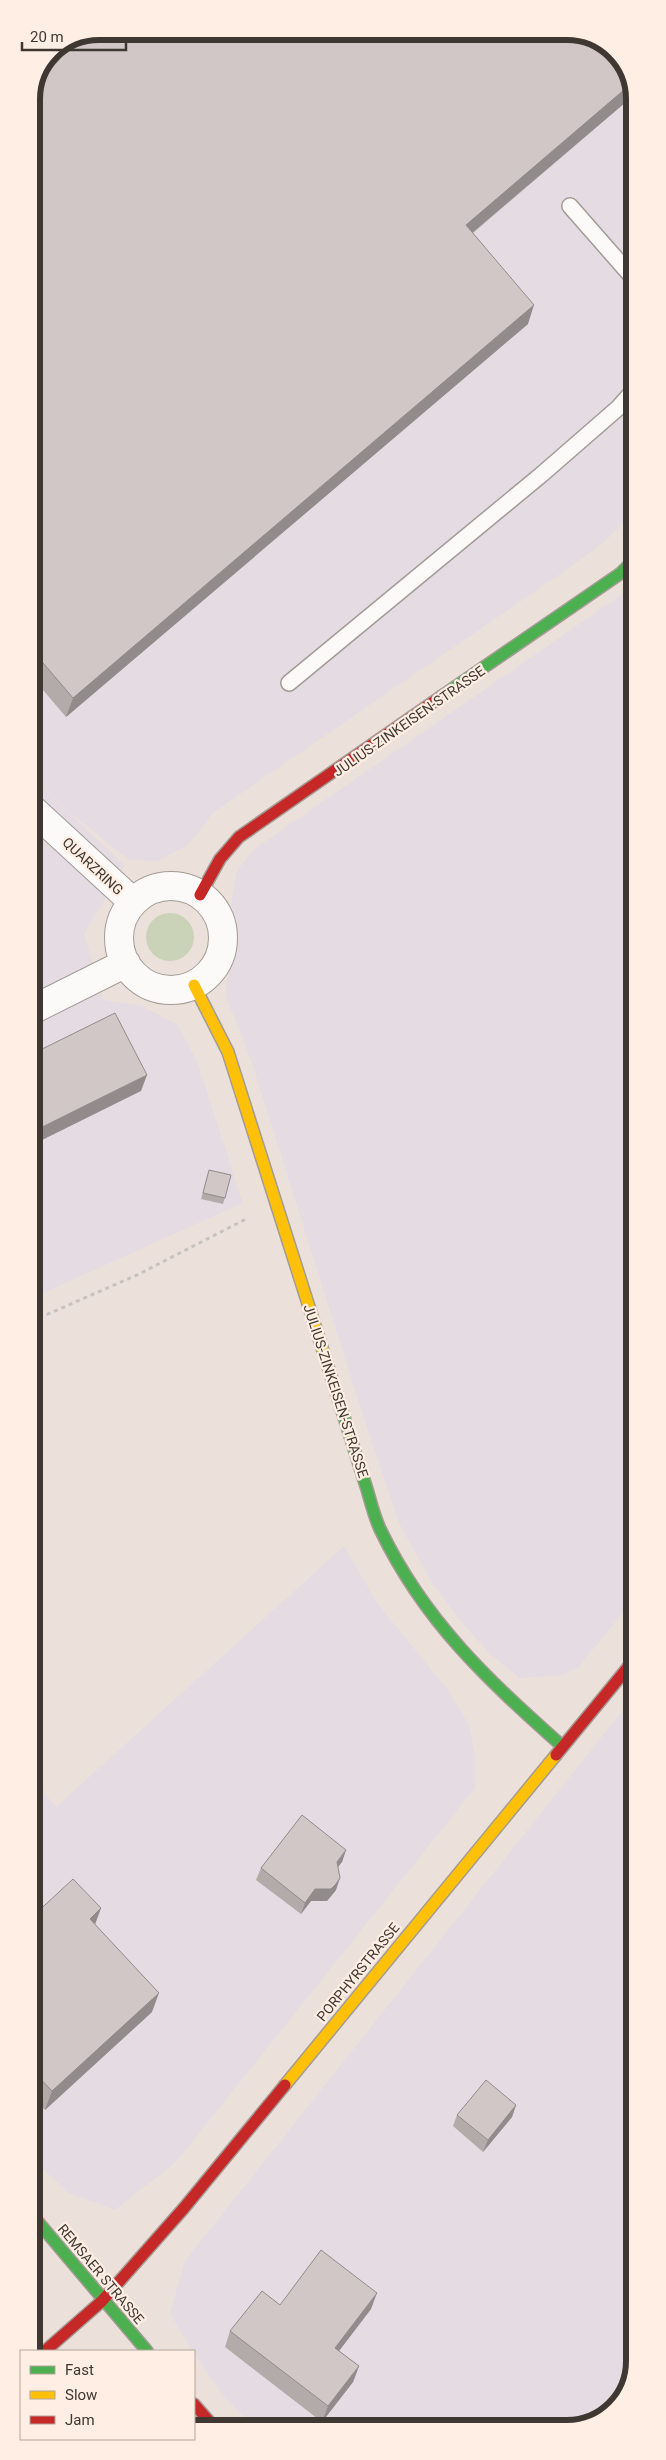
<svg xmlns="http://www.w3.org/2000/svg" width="666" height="2460" viewBox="0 0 666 2460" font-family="Roboto,sans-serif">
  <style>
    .commercial { fill: #e5dbe3 }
    .industrial { fill: #e4dbe3 }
    .green { fill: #cad2b8 }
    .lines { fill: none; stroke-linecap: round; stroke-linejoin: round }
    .lane-casing { stroke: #a39b95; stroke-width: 18 }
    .street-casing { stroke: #a39b95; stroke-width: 30 }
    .fast-casing { stroke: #a39b95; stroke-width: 14 }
    .slow-casing { stroke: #a39b95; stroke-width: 14 }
    .jam-casing { stroke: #a39b95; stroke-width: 14 }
    .path { stroke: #c6c2bf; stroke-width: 3; stroke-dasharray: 4 4; stroke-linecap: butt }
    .lane { stroke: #fcfaf9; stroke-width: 15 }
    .street { stroke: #fcfaf9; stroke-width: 28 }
    .fast { stroke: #4caf50; stroke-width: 11 }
    .slow { stroke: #ffc107; stroke-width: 11 }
    .jam { stroke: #c62828; stroke-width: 11 }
    .wall { fill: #b3abaa }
    .shaded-wall { fill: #928b8b }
    .building { fill: #d0c7c6; stroke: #928b8b }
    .labels { text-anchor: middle; stroke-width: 4.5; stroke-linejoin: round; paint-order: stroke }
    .street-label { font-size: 14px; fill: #3f3832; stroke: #feeee3 }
    .rim { fill: none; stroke: #3f3832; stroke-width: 6 }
  </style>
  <rect width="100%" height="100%" fill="#ece1da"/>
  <path class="commercial" d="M 32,777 L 125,866 L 84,934 L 104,1000 L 142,1006 L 177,1024 L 197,1061 L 243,1203 L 32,1298 Z
    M 344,1546 L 378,1604 L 448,1690 L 469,1725 L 475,1756 L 475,1788 L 176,2162 L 115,2210 L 69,2193 L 32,2159 L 32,1778 L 56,1807 Z"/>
  <path class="industrial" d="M 99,31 L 576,32 L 633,85 L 634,513 L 605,541 L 569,568 L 214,812 L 189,844 L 157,861 L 129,860 L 74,816 L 32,777 L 31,98 L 51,51 Z
    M 634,586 L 634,1599 L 578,1668 L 562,1675 L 520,1678 L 490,1654 L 462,1623 L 432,1583 L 399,1523 L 366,1425 L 251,1060 L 226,997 L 226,982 L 235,958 L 238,937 L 231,903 L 237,871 L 253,850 Z
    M 634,1696 L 635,2362 L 618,2406 L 581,2427 L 255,2428 L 221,2393 L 187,2343 L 170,2313 L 185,2261 Z"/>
  <path class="green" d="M146 937a24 24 0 1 1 48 0a24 24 0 1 1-48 0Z"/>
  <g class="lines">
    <g class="lane-casing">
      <path id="lane" d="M 570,206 L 634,279
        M 289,683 L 541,475 L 618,408 L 634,390"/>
    </g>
    <g class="street-casing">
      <path id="street" d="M 32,809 L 133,902
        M119 938a52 52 0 1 1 104 0a52 52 0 1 1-104 0Z
        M 32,1010 L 126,963"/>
    </g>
    <g class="fast-casing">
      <path id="fast" d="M 442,696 L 621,573 L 634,560
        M 331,1376 C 342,1411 353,1445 364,1480 C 370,1497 373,1515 381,1531 C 425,1622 488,1680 562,1746
        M 33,2216 L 147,2351"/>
    </g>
    <g class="slow-casing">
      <path id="slow" d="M 194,985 L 228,1052 L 331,1376
        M 285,2085 L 556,1755"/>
    </g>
    <g class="jam-casing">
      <path id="jam" d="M 200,895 L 220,859 L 239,837 L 442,696
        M 556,1755 L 634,1660
        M 45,2351 L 102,2301 L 184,2208 L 285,2085
        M 194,2404 L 215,2428"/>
    </g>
    <path class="path" d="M 32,1321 L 137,1275 L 248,1218"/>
    <use href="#lane" class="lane"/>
    <use href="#street" class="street"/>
    <use href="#fast" class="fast"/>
    <use href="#slow" class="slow"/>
    <use href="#jam" class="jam"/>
  </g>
  <path class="wall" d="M 633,85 L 633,96 L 473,233 L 528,324 L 66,717 L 32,677 L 31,98 Z
    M 209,1170 L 225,1198 L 223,1204 L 201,1199 Z
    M 346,1850 L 342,1862 L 338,1867 L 336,1890 L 332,1895 L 327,1901 L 311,1901 L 301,1914 L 256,1880 L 261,1868 Z
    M 101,1908 L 95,1924 L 152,2012 L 45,2110 L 32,2096 L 32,1917 Z
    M 516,2105 L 512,2117 L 483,2152 L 453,2126 L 457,2115 Z
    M 280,2305 L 371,2309 L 339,2351 L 359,2366 L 353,2382 L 322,2422 L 225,2347 L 230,2331 Z"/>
  <path class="shaded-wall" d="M 632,83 L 633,85 L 633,96 L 459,244 L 466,225 Z
    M 534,305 L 528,324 L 66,717 L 73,698 Z
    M 147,1075 L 141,1091 L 32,1145 L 32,1132 Z
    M 346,1850 L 342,1862 L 333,1873 L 337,1862 Z
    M 340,1878 L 336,1890 L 327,1901 L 311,1901 L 301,1914 L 305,1903 L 315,1889 Z
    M 101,1908 L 94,1927 L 90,1919 Z
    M 159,1993 L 152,2012 L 45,2110 L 52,2091 Z
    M 516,2105 L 512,2117 L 483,2152 L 488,2140 Z
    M 377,2293 L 371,2309 L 329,2364 L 335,2348 Z
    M 359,2366 L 353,2382 L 322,2422 L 328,2406 Z"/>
  <path class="building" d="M 99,31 L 576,32 L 612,48 L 632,83 L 466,225 L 534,305 L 73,698 L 32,650 L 31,98 L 51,51 Z
    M 115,1013 L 147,1075 L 32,1132 L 32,1054 Z
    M 209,1170 L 231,1175 L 225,1198 L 203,1193 Z
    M 302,1815 L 346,1850 L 337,1862 L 340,1878 L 336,1884 L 331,1889 L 315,1889 L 305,1903 L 261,1868 Z
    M 73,1879 L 101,1908 L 90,1919 L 159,1993 L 52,2091 L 32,2070 L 32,1917 Z
    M 486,2080 L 516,2105 L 488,2140 L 457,2115 Z
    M 321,2250 L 377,2293 L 335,2348 L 359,2366 L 328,2406 L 230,2331 L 262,2291 L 280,2305 Z"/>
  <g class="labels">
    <g class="street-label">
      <text transform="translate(409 721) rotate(-35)" y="5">JULIUS-ZINKEISEN-STRASSE</text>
      <text transform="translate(93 866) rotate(43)" y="5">QUARZRING</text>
      <text transform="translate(336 1391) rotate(72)" y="5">JULIUS-ZINKEISEN-STRASSE</text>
      <text transform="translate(358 1972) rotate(-51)" y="5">PORPHYRSTRASSE</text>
      <text transform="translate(101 2274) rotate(50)" y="5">REMSAER STRASSE</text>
    </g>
  </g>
  <path d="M0 0H666V2460H0ZM99 40H567A59 59 0 0 1 626 99V2361A59 59 0 0 1 567 2420H99A59 59 0 0 1 40 2361V99A59 59 0 0 1 99 40Z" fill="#feeee3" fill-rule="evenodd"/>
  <path class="rim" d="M99 40H567A59 59 0 0 1 626 99V2361A59 59 0 0 1 567 2420H99A59 59 0 0 1 40 2361V99A59 59 0 0 1 99 40Z"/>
  <rect x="20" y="2350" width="175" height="90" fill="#feeee3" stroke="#b2a59c"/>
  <rect x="30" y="2366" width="25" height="8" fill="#4caf50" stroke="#b2a59c"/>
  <text x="65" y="2375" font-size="15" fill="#3f3832">Fast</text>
  <rect x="30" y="2391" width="25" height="8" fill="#ffc107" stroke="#b2a59c"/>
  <text x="65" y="2400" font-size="15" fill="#3f3832">Slow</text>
  <rect x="30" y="2416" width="25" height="8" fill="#c62828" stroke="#b2a59c"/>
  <text x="65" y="2425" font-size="15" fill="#3f3832">Jam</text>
  <path d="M22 42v8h104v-8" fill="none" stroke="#3f3832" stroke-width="2.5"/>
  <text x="30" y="42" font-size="15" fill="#3f3832" stroke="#feeee3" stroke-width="4" paint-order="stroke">20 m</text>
</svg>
